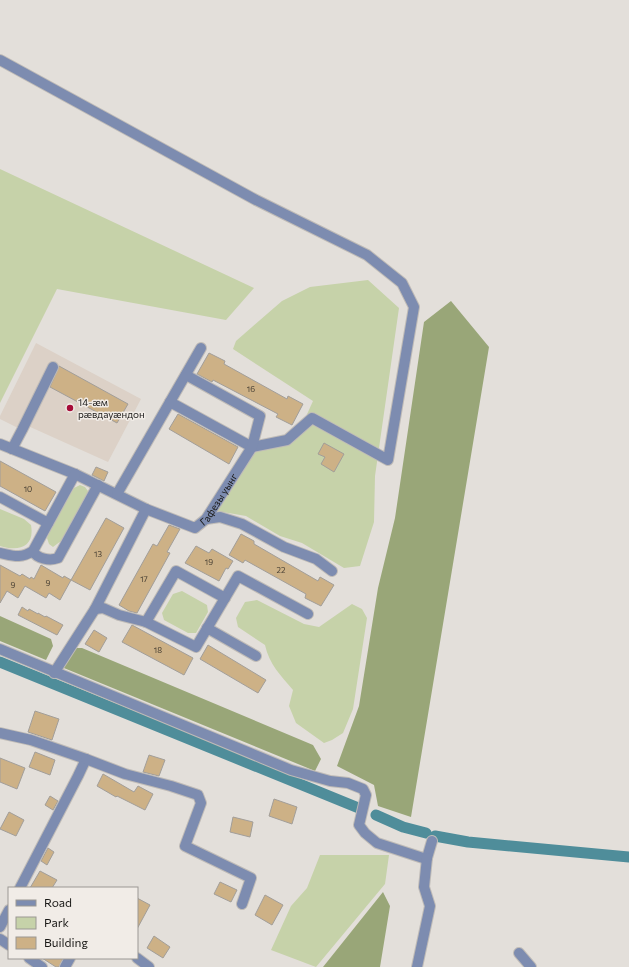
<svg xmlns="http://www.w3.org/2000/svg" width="629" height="967" viewBox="0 0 629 967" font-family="Commissioner,sans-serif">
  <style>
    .built { fill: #dcd1c7 }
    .green { fill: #c6d2a9 }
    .forest { fill: #99a678 }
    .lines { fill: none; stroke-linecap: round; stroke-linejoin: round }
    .canal { stroke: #4f8d9a; stroke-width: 11 }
    .building { fill: #cdb186; stroke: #a29e99 }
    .minor-casing { stroke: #bfbbb7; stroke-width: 12 }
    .minor { stroke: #7d8cb0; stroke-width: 10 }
    .poi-dot { fill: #a60b38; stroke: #f1ece7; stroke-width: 1.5 }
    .labels { text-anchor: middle; stroke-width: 3; stroke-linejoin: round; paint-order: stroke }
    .number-label { font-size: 8px; fill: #473f33 }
    .poi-label { font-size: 10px; fill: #1a1917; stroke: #f1ece7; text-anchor: start }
    .street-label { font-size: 10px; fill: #1a1917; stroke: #f1ece7 }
  </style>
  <rect width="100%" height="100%" fill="#e3dfda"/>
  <path class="built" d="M 36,343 L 141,399 L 108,462 L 28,426 L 26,432 L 0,419 L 0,416 Z"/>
  <path class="green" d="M 0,169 L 254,288 L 226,320 L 57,289 L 0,403 Z
    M 368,280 L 399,308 L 375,476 L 374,522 L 360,566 L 344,568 L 302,543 L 280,536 L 246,516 L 217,511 L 243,458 L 299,432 L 313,401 L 233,349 L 236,341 L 282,301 L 310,287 Z
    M 80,485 L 85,487 L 88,491 L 86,496 L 61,541 L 53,547 L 49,544 L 47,538 L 52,525 L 74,488 Z
    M 0,509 L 24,519 L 31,525 C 35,547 19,552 0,546 Z
    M 182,591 L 207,605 L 208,612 L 196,633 L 188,633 L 164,620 L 162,613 L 173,594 Z
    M 257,600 L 304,624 L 319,627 L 352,604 L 362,609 L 367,618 L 353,709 L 343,733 L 332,740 L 324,743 L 296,723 L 289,706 L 293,690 C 281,676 269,664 265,645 L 238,627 L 236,618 L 245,602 Z
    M 320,855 L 389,855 L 385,884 L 316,967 L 271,950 L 291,906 L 307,888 Z"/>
  <path class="forest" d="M 451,301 L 489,347 L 411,817 L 378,806 L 374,785 L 337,766 L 359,706 L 378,588 L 395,518 L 424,322 Z
    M 0,616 L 51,639 L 53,646 L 46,660 L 0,641 Z
    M 68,648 L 82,648 L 313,745 L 321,759 L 315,771 L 59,666 Z
    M 383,892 L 390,906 L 380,967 L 323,967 Z"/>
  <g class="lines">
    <path class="canal" d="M 0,662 L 361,809
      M 376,815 L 403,827 L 426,833
      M 435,836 L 468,842 L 629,857"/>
  </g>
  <path class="building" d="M 209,353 L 225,361 L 224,364 L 287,399 L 288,396 L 303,404 L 292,425 L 276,417 L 278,414 L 213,380 L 212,382 L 197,374 Z
    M 59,366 L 128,404 L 117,423 L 50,387 Z
    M 178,414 L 238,447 L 229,464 L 169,429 Z
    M 324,443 L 344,454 L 334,472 L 321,464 L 325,457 L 318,454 Z
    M 0,461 L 56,492 L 45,511 L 0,486 Z
    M 96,467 L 108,472 L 104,481 L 92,475 Z
    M 106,518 L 124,528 L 90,590 L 71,580 Z
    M 169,525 L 180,529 L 167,552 L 170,553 L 137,613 L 129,611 L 119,605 L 153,544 L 157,546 Z
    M 241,534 L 254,541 L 254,544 L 318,581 L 320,577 L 334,585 L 321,606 L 305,598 L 306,594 L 245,560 L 243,563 L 229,555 Z
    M 196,546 L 209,553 L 212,549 L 233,561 L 228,569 L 226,568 L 219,581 L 185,563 Z
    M 0,565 L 20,576 L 22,574 L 30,579 L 31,577 L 34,579 L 41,565 L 63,578 L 64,576 L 71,580 L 60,600 L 49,593 L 46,598 L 25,586 L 18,598 L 7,591 L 0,603 Z
    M 22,607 L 28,611 L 29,609 L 38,614 L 38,613 L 45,617 L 46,616 L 63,625 L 57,635 L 18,615 Z
    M 132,625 L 193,658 L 184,675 L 122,642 Z
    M 94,630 L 107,638 L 99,652 L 85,644 Z
    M 208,645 L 266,680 L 258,693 L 200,659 Z
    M 35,711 L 59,719 L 52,740 L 28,732 Z
    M 35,752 L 55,760 L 50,775 L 29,767 Z
    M 149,755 L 165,760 L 159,776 L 143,772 Z
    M 0,758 L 25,768 L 17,789 L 0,782 Z
    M 103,774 L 134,792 L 138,786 L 153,794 L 145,810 L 117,796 L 116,797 L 97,786 Z
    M 50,796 L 58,801 L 53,810 L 45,805 Z
    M 274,799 L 297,807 L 292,824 L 269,816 Z
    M 9,812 L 24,820 L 16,836 L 0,829 Z
    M 233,817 L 253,822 L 250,837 L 230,832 Z
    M 48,848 L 54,852 L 47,865 L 41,861 Z
    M 40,871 L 57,880 L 52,888 L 30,888 Z
    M 220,882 L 237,890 L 231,902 L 214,894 Z
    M 265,895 L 283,905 L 272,925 L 255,915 Z
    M 137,898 L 150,905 L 137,929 Z
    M 154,936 L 170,947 L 163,958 L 147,948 Z
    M 42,958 L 63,958 L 59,967 L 56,967 Z"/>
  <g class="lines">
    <g class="minor-casing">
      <g id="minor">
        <path d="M 0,60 L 256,200 L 367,255 L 402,283 L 414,307 L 388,460 L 312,418 L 287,440 L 252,447 L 170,402"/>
        <path id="s1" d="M 0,444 L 75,474 L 146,509 L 195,528 L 206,519 L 252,447 L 260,416 L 186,375"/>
        <path d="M 12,449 L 22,430 L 53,367"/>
        <path d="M 117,494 L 201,348"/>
        <path d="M 0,497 L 48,523"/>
        <path d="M 206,519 L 220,517 L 242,524 L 284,547 L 316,559 L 332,571"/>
        <path d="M 33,551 C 37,559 50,561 58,558 L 98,485"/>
        <path d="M 0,553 C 14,556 20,559 33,551 L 75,474"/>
        <path d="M 95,609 L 103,608 L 119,615 L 146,622 L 196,647 L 238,576 L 308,614"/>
        <path d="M 146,622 L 176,571 L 225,598"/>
        <path d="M 207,628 L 256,656"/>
        <path d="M 0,649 L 291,770 L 330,781 L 348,783 L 363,789 L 366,795 L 359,825 L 365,833 L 377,843 L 423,858 L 427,858 L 432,841"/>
        <path d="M 54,673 L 95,609 L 146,509"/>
        <path d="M 0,733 L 31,740 L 86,759 L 78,776 L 20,888"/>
        <path d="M 86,759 L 125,774 L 171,786 L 198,795 L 201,803 L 185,846 L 251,878 L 242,904"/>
        <path d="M 0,927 L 9,910"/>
        <path d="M 0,939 L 9,945"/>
        <path d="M 519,953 L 531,967"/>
        <path d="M 29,958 L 42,967"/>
        <path d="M 137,958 L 149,967"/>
        <path d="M 65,967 L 70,958"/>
        <path d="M 417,967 L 430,906 L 424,887 L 427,858"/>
      </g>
    </g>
    <use href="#minor" class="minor"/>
  </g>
  <circle class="poi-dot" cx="70" cy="408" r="4"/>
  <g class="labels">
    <g class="number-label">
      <text x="251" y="392">16</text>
      <text x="28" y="492">10</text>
      <text x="98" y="557">13</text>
      <text x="209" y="565">19</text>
      <text x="281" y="573">22</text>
      <text x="144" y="582">17</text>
      <text x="48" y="586">9</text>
      <text x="13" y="588">9</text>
      <text x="158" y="653">18</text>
    </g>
    <g class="poi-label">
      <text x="78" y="406">14-æм<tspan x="78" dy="12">рӕвдауӕндон</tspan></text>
    </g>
    <g class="street-label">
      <text dy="4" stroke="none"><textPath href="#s1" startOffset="250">Гафезы уынг</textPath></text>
    </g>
  </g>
  <rect x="8" y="887" width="130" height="72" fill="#f1ece7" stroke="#9b9894"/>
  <rect x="16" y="900" width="20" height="6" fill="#7d8cb0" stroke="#9b9894"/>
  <text x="44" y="907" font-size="12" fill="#1a1917">Road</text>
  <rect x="16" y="917" width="20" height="12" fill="#c6d2a9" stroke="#9b9894"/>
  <text x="44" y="927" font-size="12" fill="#1a1917">Park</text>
  <rect x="16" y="937" width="20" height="12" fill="#cdb186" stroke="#9b9894"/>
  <text x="44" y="947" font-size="12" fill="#1a1917">Building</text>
</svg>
